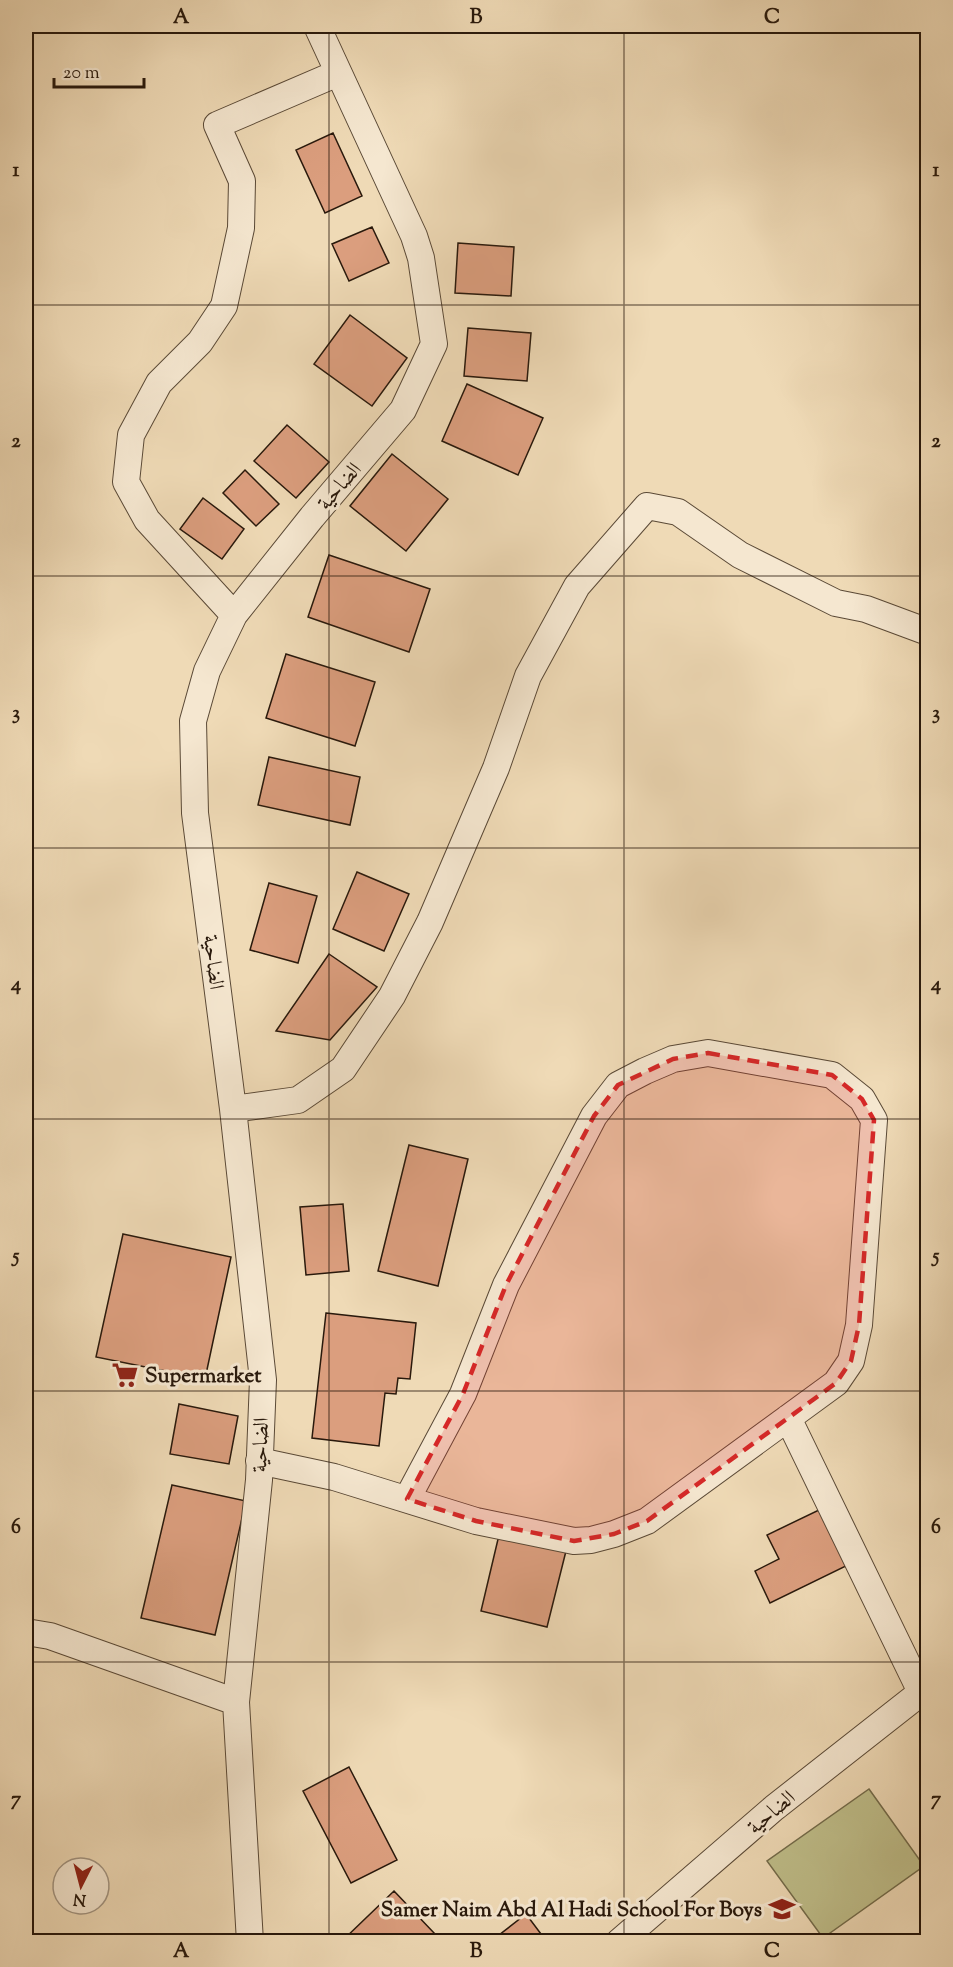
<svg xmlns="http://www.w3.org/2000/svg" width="953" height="1967" viewBox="0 0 953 1967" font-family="'Sorts Mill Goudy',Amiri,serif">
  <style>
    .green { fill: #bfbe8a; stroke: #746c4b; stroke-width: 1.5 }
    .building { fill: #db9e7e; stroke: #29190c; stroke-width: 1.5 }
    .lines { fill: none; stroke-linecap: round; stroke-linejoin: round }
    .minor-casing { stroke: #5a4936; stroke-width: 28 }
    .minor { stroke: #f5e7d0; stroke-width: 26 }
    .marked { fill: #d62828; fill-opacity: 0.2; stroke: #d62828; stroke-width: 4.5; stroke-dasharray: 12 8; stroke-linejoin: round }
    .grid { fill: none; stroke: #29190c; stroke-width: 1.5; stroke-opacity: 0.55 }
    .labels { text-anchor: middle; stroke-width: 6; stroke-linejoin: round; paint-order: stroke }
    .street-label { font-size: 21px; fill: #29190c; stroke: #f5e7d0 }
    .poi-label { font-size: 21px; font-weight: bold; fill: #29190c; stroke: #f5e7d0; text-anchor: start }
    .neatline { fill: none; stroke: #29190c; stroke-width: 2 }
    .grid-label { font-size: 20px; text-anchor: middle; font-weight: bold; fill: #29190c }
  </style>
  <rect width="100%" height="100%" fill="#efdab6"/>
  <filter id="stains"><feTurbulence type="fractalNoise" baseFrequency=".00333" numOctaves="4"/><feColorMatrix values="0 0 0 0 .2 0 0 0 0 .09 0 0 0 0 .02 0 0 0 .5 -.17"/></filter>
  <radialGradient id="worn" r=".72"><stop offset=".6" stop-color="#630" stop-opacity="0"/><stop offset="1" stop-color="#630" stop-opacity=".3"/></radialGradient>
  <path class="green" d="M 869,1789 L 924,1866 L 823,1938 L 767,1861 Z"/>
  <path class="building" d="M 333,133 L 362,196 L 325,213 L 296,150 Z
    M 372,227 L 389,263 L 349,281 L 332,244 Z
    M 458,243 L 514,247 L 511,296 L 455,293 Z
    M 350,315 L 407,358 L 372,406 L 314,364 Z
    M 468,328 L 531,333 L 527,381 L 464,376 Z
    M 467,384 L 543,418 L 518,475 L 442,441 Z
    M 287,425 L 329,462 L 296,498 L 254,461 Z
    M 392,454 L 448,499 L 406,551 L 350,506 Z
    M 245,470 L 279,504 L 256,526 L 223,493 Z
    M 203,498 L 244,529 L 222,559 L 180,529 Z
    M 329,555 L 430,589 L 409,652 L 308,617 Z
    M 286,654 L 375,682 L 355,746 L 266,718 Z
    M 269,757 L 360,777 L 350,825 L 258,805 Z
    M 357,872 L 409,894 L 384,951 L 333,929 Z
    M 269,883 L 317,896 L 298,963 L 250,950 Z
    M 329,954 L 377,987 L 330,1040 L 276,1031 Z
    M 409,1145 L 468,1159 L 438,1286 L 378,1271 Z
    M 343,1204 L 349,1271 L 306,1275 L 300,1207 Z
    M 123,1234 L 231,1257 L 205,1379 L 96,1357 Z
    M 326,1313 L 416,1323 L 410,1379 L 398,1378 L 396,1394 L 385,1393 L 379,1446 L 312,1438 Z
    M 179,1404 L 238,1416 L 229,1464 L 170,1454 Z
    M 172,1485 L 246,1501 L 215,1635 L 141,1618 Z
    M 821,1509 L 848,1565 L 770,1603 L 755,1571 L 779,1559 L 767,1535 Z
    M 499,1535 L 566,1551 L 547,1627 L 481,1611 Z
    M 349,1767 L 397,1860 L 351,1883 L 303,1791 Z
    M 394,1891 L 435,1934 L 428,1942 L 341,1942 Z
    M 526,1914 L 547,1942 L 490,1942 Z"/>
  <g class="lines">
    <g class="minor-casing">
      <path id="minor" d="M 234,615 L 147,520 L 126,482 L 131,435 L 159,383 L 200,342 L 224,306 L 241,228 L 242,181 L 217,125 L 338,73
        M 233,1109 L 298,1100 L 343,1069 L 392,996 L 430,922 L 496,768 L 528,676 L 577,586 L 647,506 L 678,512 L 740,555 L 836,603 L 866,609 L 928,632
        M 788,1418 L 921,1692
        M 259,1461 L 334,1477 L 476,1521 L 574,1541 L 591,1540 L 614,1534 L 647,1521 L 836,1383 L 851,1361 L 859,1325 L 874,1120 L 862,1099 L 832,1075 L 708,1053 L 673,1059 L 645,1071 L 618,1085 L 594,1116 L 506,1285 L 463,1394 L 407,1499
        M 26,1632 L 50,1636 L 236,1702
        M 250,1942 L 236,1702 L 259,1480 L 263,1380 L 233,1109 L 195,813 L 193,721 L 207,671 L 234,615 L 312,517 L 403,410 L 434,344 L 421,258 L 414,236 L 317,26
        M 619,1942 L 774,1808 L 928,1687"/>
    </g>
    <use href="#minor" class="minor"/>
  </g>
  <path class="marked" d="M 708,1053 L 832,1075 L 862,1099 L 874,1120 L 859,1325 L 851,1361 L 836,1383 L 647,1521 L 614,1534 L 574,1541 L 476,1521 L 407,1499 L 463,1394 L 506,1285 L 594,1116 L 618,1085 L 673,1059 Z"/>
  <path class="grid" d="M 329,26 L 329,1942M 624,26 L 624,1942M 26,305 L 928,305M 26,576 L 928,576M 26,848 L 928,848M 26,1119 L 928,1119M 26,1391 L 928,1391M 26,1662 L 928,1662"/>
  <defs>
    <g id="supermarket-bare" transform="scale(2.07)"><path d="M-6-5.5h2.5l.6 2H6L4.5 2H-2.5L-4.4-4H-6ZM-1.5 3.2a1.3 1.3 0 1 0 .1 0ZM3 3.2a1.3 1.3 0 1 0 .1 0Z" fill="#8f2418" stroke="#f5e7d0" stroke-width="2.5" paint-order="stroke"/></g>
    <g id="school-bare" transform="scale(2.07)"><path d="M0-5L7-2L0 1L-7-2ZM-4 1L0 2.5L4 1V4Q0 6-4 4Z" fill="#8f2418" stroke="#f5e7d0" stroke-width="2.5" paint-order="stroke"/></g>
  </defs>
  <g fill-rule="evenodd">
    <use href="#supermarket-bare" x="125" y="1375"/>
    <use href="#school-bare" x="782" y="1909"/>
  </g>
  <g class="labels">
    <g class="street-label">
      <text transform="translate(339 486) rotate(-49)" y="7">الضاحية</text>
      <text transform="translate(214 962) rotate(83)" y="7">الضاحية</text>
      <text transform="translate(260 1445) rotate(-88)" y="7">الضاحية</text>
      <text transform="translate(771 1812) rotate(-40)" y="7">الضاحية</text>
    </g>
    <g class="poi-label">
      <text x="145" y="1382">Supermarket</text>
      <text x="762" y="1916" text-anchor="end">Samer Naim Abd Al Hadi School For Boys</text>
    </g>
  </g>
  <rect width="953" height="1967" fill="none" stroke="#efdab6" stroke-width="66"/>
  <g transform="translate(81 1886) rotate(186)"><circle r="28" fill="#f5e7d0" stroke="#a39582" stroke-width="1.5"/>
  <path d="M0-4.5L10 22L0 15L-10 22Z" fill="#8f2418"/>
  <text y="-9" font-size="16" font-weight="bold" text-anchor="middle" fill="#29190c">N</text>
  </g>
  <path d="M54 78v9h90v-9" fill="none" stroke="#29190c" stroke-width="3"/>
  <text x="63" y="78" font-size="18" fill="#29190c" stroke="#f5e7d0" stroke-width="4.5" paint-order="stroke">20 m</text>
  <rect x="33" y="33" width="887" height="1901" class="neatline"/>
  <g class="grid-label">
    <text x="181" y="23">A</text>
    <text x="476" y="23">B</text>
    <text x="772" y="23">C</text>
    <text x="16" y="176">1</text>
    <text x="936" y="176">1</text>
    <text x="16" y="447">2</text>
    <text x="936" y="447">2</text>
    <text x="16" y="719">3</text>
    <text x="936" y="719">3</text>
    <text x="16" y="990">4</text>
    <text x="936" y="990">4</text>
    <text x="16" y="1262">5</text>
    <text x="936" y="1262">5</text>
    <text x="16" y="1533">6</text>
    <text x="936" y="1533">6</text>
    <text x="16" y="1805">7</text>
    <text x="936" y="1805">7</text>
    <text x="181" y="1957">A</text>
    <text x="476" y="1957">B</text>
    <text x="772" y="1957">C</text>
  </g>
  <rect width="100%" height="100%" filter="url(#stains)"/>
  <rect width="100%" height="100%" fill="url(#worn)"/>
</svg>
